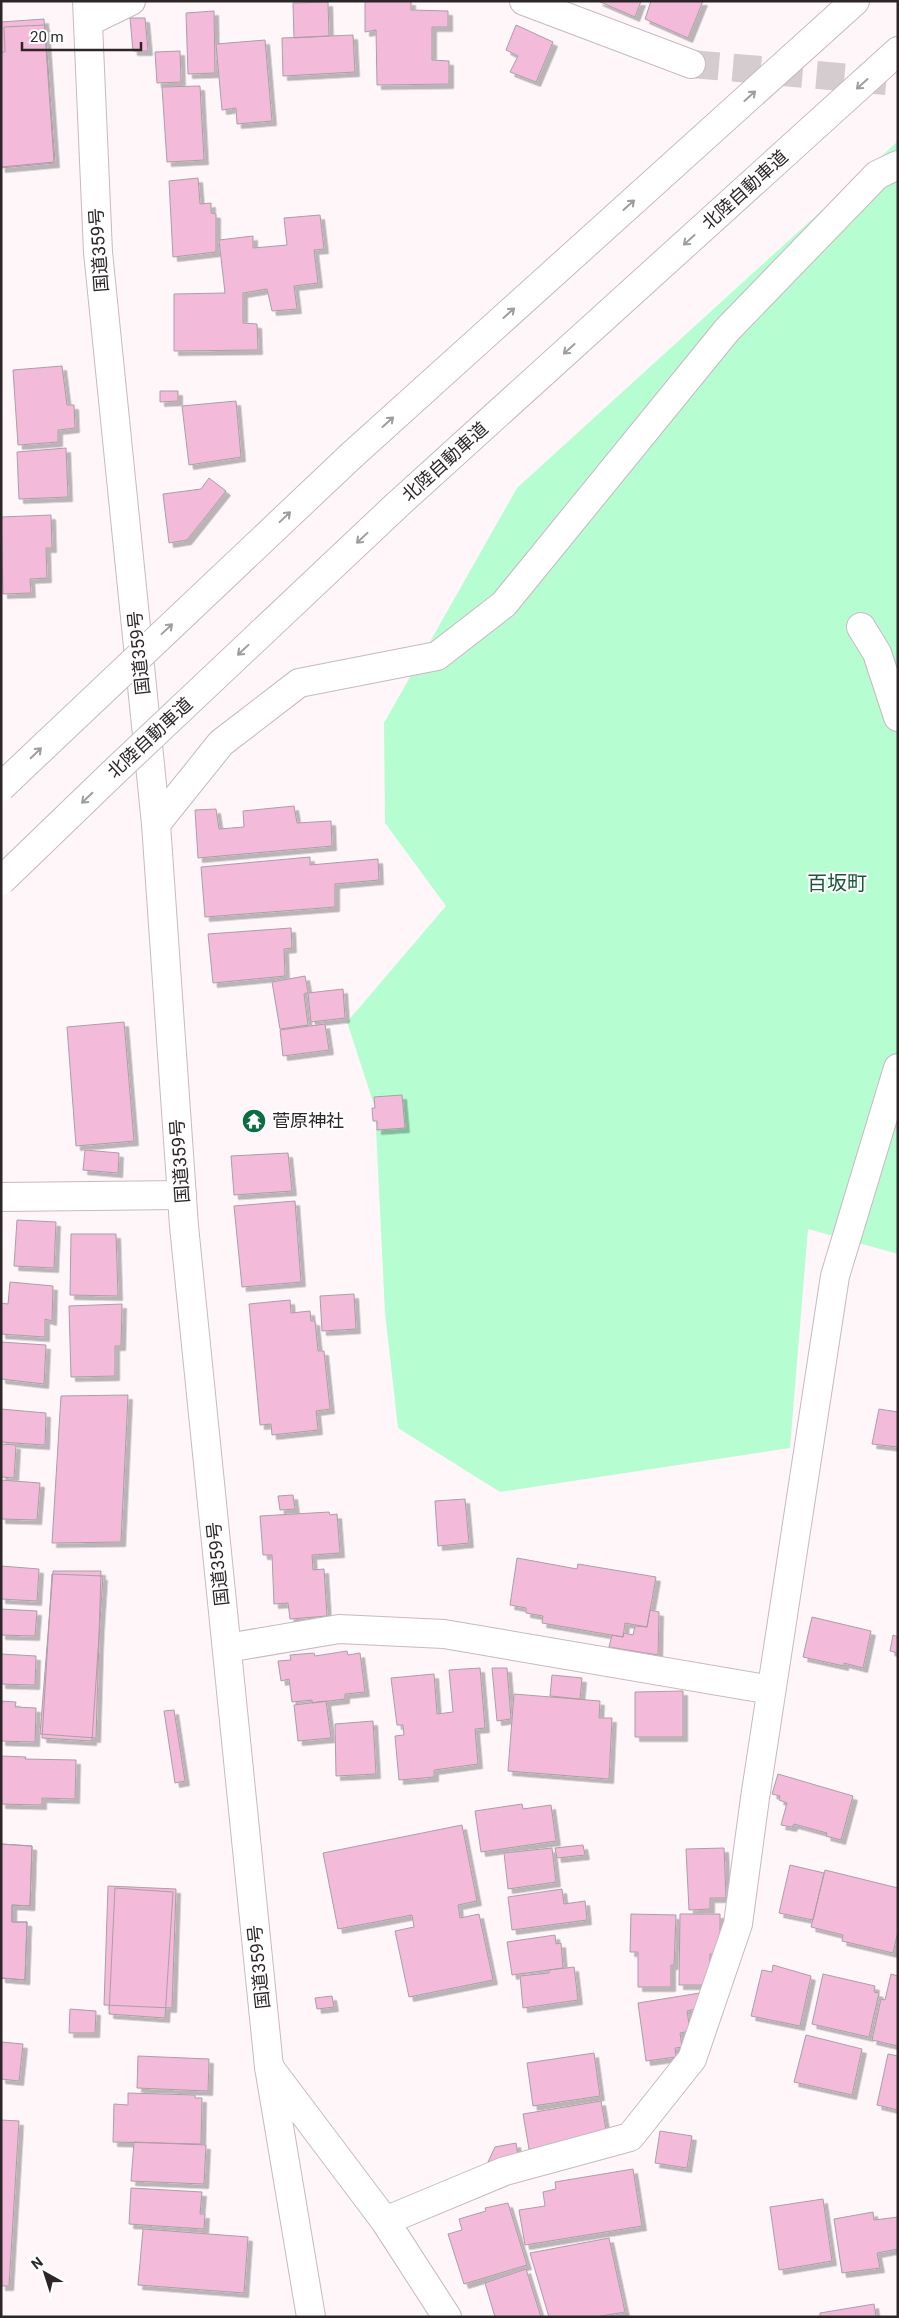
<svg xmlns="http://www.w3.org/2000/svg" width="899" height="2318" viewBox="0 0 899 2318" font-family="Roboto,'Noto Sans JP',sans-serif">
  <style>
    .green { fill: #b7fdd2 }
    .building { fill: #f4bad9; stroke: #ac9ea5; filter: url(#shadow) }
    .lines { fill: none; stroke-linecap: round; stroke-linejoin: round }
    .minor-tunnel { stroke: #d5ccd0; stroke-width: 28; stroke-dasharray: 28 14; stroke-linecap: butt }
    .minor-casing { stroke: #c7b9c0; stroke-width: 30 }
    .highway-casing { stroke: #c7b9c0; stroke-width: 30 }
    .minor { stroke: #fff; stroke-width: 28 }
    .highway { stroke: #fff; stroke-width: 28 }
    .highway-bridge-casing { stroke: #c7b9c0; stroke-width: 30; stroke-linecap: butt }
    .highway-bridge { stroke: #fff; stroke-width: 28 }
    .oneway { stroke: #a09d9f }
    .labels { text-anchor: middle; stroke-width: 4; stroke-linejoin: round; paint-order: stroke }
    .street-label { font-size: 18px; fill: #2c2629; stroke: #fff }
    .poi-label { font-size: 18px; fill: #2c2629; stroke: #fff; text-anchor: start }
    .quarter-label { font-size: 20px; fill: #1b5638; stroke: #fff }
  </style>
  <defs>
    <filter id="shadow"><feDropShadow dx="4.5" dy="4.5" stdDeviation="0" flood-color="#0004"/></filter>
  </defs>
  <rect width="100%" height="100%" fill="#fff6fa"/>
  <path class="green" d="M 898,141 L 898,1254 L 808,1229 L 790,1448 L 500,1492 L 398,1428 L 385,1313 L 375,1108 L 347,1022 L 446,906 L 385,823 L 384,723 L 517,488 Z"/>
  <path class="building" d="M 365,1 L 411,1 L 411,10 L 448,11 L 448,27 L 432,27 L 432,60 L 449,61 L 449,84 L 377,85 L 376,30 L 365,32 Z
    M 598,1 L 641,1 L 635,17 Z
    M 651,1 L 703,1 L 688,38 L 645,19 Z
    M 328,2 L 329,36 L 294,38 L 293,3 Z
    M 214,11 L 215,73 L 188,74 L 186,13 Z
    M 130,18 L 145,18 L 148,51 L 133,51 Z
    M 44,19 L 54,162 L 1,167 L 1,22 Z
    M 45,25 L 55,163 L 1,168 L 1,52 L 5,52 L 4,27 Z
    M 516,25 L 553,42 L 536,82 L 510,72 L 518,56 L 506,50 Z
    M 353,35 L 355,72 L 283,76 L 282,38 Z
    M 265,40 L 272,121 L 237,124 L 236,108 L 222,110 L 216,44 Z
    M 180,51 L 181,82 L 157,83 L 155,52 Z
    M 200,86 L 204,160 L 167,162 L 162,87 Z
    M 198,178 L 200,204 L 211,203 L 211,213 L 216,214 L 216,252 L 173,257 L 169,181 Z
    M 320,215 L 324,249 L 314,250 L 318,283 L 294,286 L 297,309 L 272,311 L 267,289 L 243,293 L 243,323 L 257,324 L 258,350 L 174,351 L 174,294 L 225,293 L 219,240 L 253,236 L 253,248 L 287,245 L 284,218 Z
    M 62,366 L 67,405 L 74,405 L 75,428 L 58,430 L 58,442 L 18,445 L 13,370 Z
    M 160,391 L 178,391 L 178,401 L 160,402 Z
    M 236,401 L 241,457 L 189,465 L 182,406 Z
    M 66,448 L 68,497 L 19,499 L 17,452 Z
    M 209,478 L 226,491 L 187,540 L 169,543 L 163,494 L 201,489 Z
    M 51,515 L 52,548 L 46,548 L 47,578 L 30,579 L 31,593 L 3,594 L 1,517 Z
    M 294,806 L 297,823 L 331,821 L 332,846 L 198,858 L 195,810 L 216,809 L 219,829 L 244,827 L 243,811 Z
    M 310,857 L 310,865 L 378,859 L 379,880 L 335,884 L 335,907 L 205,917 L 201,867 Z
    M 291,928 L 292,948 L 284,949 L 285,976 L 213,983 L 208,934 Z
    M 305,976 L 308,992 L 304,994 L 308,1025 L 280,1029 L 272,982 Z
    M 343,989 L 345,1018 L 311,1022 L 308,993 Z
    M 124,1022 L 134,1141 L 76,1146 L 67,1027 Z
    M 325,1024 L 329,1050 L 283,1056 L 280,1030 Z
    M 402,1095 L 405,1128 L 377,1130 L 377,1121 L 373,1121 L 372,1108 L 375,1108 L 374,1097 Z
    M 85,1150 L 119,1153 L 118,1173 L 83,1170 Z
    M 288,1153 L 292,1191 L 234,1195 L 231,1156 Z
    M 295,1201 L 301,1282 L 242,1287 L 234,1206 Z
    M 17,1220 L 56,1222 L 54,1268 L 14,1266 Z
    M 71,1234 L 116,1234 L 118,1296 L 70,1295 Z
    M 10,1282 L 53,1286 L 52,1321 L 45,1319 L 45,1337 L 1,1334 L 1,1303 L 8,1304 Z
    M 354,1294 L 356,1329 L 322,1331 L 320,1296 Z
    M 290,1300 L 291,1313 L 310,1311 L 311,1321 L 315,1321 L 318,1351 L 324,1351 L 330,1409 L 316,1411 L 318,1430 L 272,1435 L 271,1424 L 260,1425 L 249,1304 Z
    M 122,1304 L 121,1346 L 115,1346 L 115,1376 L 71,1377 L 69,1306 Z
    M 1,1342 L 46,1345 L 44,1384 L 1,1379 Z
    M 128,1395 L 121,1542 L 52,1543 L 61,1396 Z
    M 1,1409 L 46,1413 L 45,1445 L 1,1442 Z
    M 879,1409 L 898,1412 L 898,1447 L 872,1444 Z
    M 1,1444 L 16,1445 L 14,1478 L 1,1477 Z
    M 1,1480 L 40,1483 L 37,1520 L 1,1519 Z
    M 293,1495 L 295,1509 L 280,1510 L 278,1496 Z
    M 465,1499 L 469,1543 L 438,1546 L 435,1501 Z
    M 329,1512 L 330,1515 L 337,1514 L 340,1553 L 312,1555 L 313,1570 L 324,1569 L 327,1616 L 290,1619 L 288,1603 L 274,1604 L 272,1555 L 263,1555 L 260,1516 Z
    M 517,1558 L 577,1569 L 578,1564 L 656,1577 L 647,1627 L 625,1623 L 623,1637 L 542,1623 L 543,1616 L 526,1613 L 526,1608 L 510,1605 Z
    M 1,1566 L 39,1569 L 37,1601 L 1,1599 Z
    M 53,1571 L 101,1571 L 96,1738 L 40,1734 Z
    M 52,1574 L 103,1576 L 92,1741 L 42,1738 Z
    M 1,1609 L 37,1611 L 35,1636 L 1,1635 Z
    M 650,1610 L 659,1612 L 658,1655 L 609,1647 L 612,1635 L 623,1637 L 624,1633 L 633,1635 L 635,1626 L 647,1627 Z
    M 812,1617 L 871,1631 L 863,1668 L 844,1663 L 844,1666 L 803,1657 Z
    M 893,1635 L 898,1637 L 898,1653 L 890,1651 Z
    M 347,1651 L 348,1655 L 360,1653 L 365,1692 L 345,1694 L 345,1699 L 312,1703 L 312,1700 L 292,1702 L 289,1679 L 281,1681 L 278,1661 L 291,1660 L 290,1655 L 314,1653 L 315,1656 Z
    M 1,1654 L 36,1656 L 35,1685 L 1,1684 Z
    M 480,1668 L 485,1728 L 475,1729 L 478,1764 L 434,1770 L 434,1777 L 399,1780 L 395,1736 L 404,1735 L 403,1725 L 397,1725 L 391,1678 L 434,1674 L 437,1714 L 453,1712 L 449,1670 Z
    M 492,1668 L 507,1668 L 511,1719 L 497,1721 Z
    M 552,1675 L 582,1678 L 580,1699 L 550,1696 Z
    M 683,1691 L 683,1737 L 635,1737 L 635,1692 Z
    M 514,1694 L 600,1701 L 599,1718 L 612,1718 L 609,1779 L 508,1771 Z
    M 1,1701 L 16,1702 L 15,1707 L 36,1708 L 35,1742 L 1,1741 Z
    M 326,1701 L 331,1738 L 298,1741 L 294,1705 Z
    M 174,1710 L 185,1781 L 175,1783 L 164,1711 Z
    M 373,1721 L 376,1774 L 336,1776 L 335,1724 Z
    M 1,1756 L 26,1757 L 25,1759 L 76,1760 L 75,1799 L 42,1798 L 42,1805 L 1,1804 Z
    M 778,1774 L 853,1796 L 841,1840 L 826,1836 L 827,1833 L 794,1824 L 792,1827 L 781,1825 L 787,1803 L 779,1800 L 780,1796 L 772,1794 Z
    M 522,1804 L 523,1809 L 551,1805 L 556,1841 L 481,1852 L 475,1811 Z
    M 462,1825 L 477,1901 L 458,1905 L 460,1918 L 479,1914 L 493,1980 L 409,1997 L 395,1931 L 414,1927 L 412,1915 L 338,1929 L 323,1853 Z
    M 1,1844 L 32,1846 L 30,1906 L 12,1905 L 12,1922 L 27,1922 L 25,1980 L 1,1978 Z
    M 1,1844 L 32,1846 L 30,1906 L 12,1905 L 12,1922 L 27,1922 L 25,1980 L 1,1978 Z
    M 583,1845 L 585,1855 L 557,1858 L 555,1848 Z
    M 552,1848 L 556,1882 L 508,1889 L 504,1853 Z
    M 724,1848 L 726,1898 L 710,1898 L 710,1909 L 689,1910 L 686,1849 Z
    M 790,1865 L 824,1873 L 813,1920 L 779,1913 Z
    M 825,1870 L 898,1888 L 898,1931 L 893,1953 L 842,1941 L 843,1935 L 811,1927 Z
    M 108,1886 L 176,1889 L 172,2008 L 104,2005 Z
    M 115,1888 L 173,1892 L 165,2018 L 109,2014 Z
    M 562,1889 L 564,1904 L 585,1901 L 587,1920 L 512,1930 L 508,1897 Z
    M 631,1914 L 676,1915 L 674,1965 L 671,1965 L 671,1987 L 638,1987 L 638,1952 L 630,1952 Z
    M 680,1914 L 720,1914 L 720,1954 L 710,1954 L 709,1985 L 679,1985 Z
    M 555,1935 L 556,1944 L 561,1943 L 563,1968 L 512,1975 L 507,1942 Z
    M 773,1965 L 811,1976 L 800,2026 L 751,2016 L 762,1970 L 772,1972 Z
    M 574,1967 L 578,2000 L 523,2008 L 520,1976 L 549,1973 L 549,1970 Z
    M 823,1974 L 875,1986 L 874,1992 L 879,1993 L 869,2037 L 812,2024 Z
    M 891,1974 L 898,1976 L 898,2046 L 872,2040 L 881,1999 L 885,2000 Z
    M 706,1992 L 700,2008 L 687,2011 L 690,2031 L 680,2033 L 682,2047 L 675,2048 L 676,2057 L 646,2061 L 638,2003 Z
    M 332,1996 L 334,2007 L 317,2009 L 315,1998 Z
    M 70,2009 L 96,2011 L 95,2033 L 69,2033 Z
    M 806,2035 L 862,2049 L 852,2095 L 794,2082 Z
    M 1,2042 L 23,2044 L 19,2081 L 1,2079 Z
    M 594,2053 L 600,2096 L 533,2106 L 527,2063 Z
    M 888,2054 L 898,2056 L 898,2110 L 877,2105 Z
    M 138,2056 L 209,2059 L 208,2091 L 137,2088 Z
    M 128,2093 L 195,2095 L 195,2098 L 202,2098 L 201,2144 L 113,2142 L 114,2104 L 128,2105 Z
    M 601,2101 L 607,2136 L 538,2152 L 537,2148 L 529,2149 L 523,2114 Z
    M 1,2120 L 19,2121 L 9,2286 L 1,2286 Z
    M 660,2131 L 692,2136 L 687,2168 L 655,2163 Z
    M 134,2142 L 206,2145 L 204,2184 L 131,2181 Z
    M 516,2143 L 518,2156 L 488,2162 L 495,2147 Z
    M 633,2169 L 642,2226 L 525,2245 L 519,2210 L 545,2206 L 543,2192 L 556,2189 L 555,2182 Z
    M 131,2188 L 202,2192 L 200,2214 L 205,2214 L 204,2229 L 129,2224 Z
    M 823,2199 L 832,2261 L 779,2270 L 770,2207 Z
    M 508,2203 L 527,2265 L 464,2284 L 448,2234 L 462,2230 L 459,2219 L 486,2211 L 485,2208 Z
    M 873,2212 L 874,2220 L 898,2217 L 898,2249 L 877,2253 L 880,2268 L 842,2273 L 834,2219 Z
    M 143,2229 L 248,2237 L 244,2293 L 138,2285 Z
    M 609,2238 L 625,2312 L 595,2317 L 549,2317 L 530,2253 Z
    M 526,2269 L 541,2317 L 495,2317 L 485,2283 Z
    M 874,2304 L 876,2317 L 820,2317 L 820,2313 Z"/>
  <g class="lines">
    <path class="minor-tunnel" d="M 691,64 L 898,82"/>
    <g class="minor-casing">
      <path id="minor" d="M 524,1 L 691,64
        M 88,22 L 131,1
        M 861,627 L 877,653 L 898,717
        M 156,824 L 221,743 L 299,683 L 437,656 L 504,604 L 727,330 L 877,175 L 898,165
        M 1,1197 L 182,1195
        M 227,1648 L 339,1629 L 444,1634 L 771,1690
        M 269,2067 L 385,2221 L 447,2317
        M 385,2221 L 505,2171 L 630,2137 L 692,2059 L 738,1924 L 755,1798 L 835,1276 L 898,1068"/>
    </g>
    <g class="highway-casing">
      <path id="highway" d="M 87,1 L 98,252 L 156,824 L 184,1226 L 269,2067 L 311,2317
        M 352,455 L 855,1
        M 397,505 L 898,51"/>
    </g>
    <use href="#minor" class="minor"/>
    <use href="#highway" class="highway"/>
    <g class="highway-bridge-casing">
      <path id="highway-bridge" d="M 1,787 L 352,455
        M 1,881 L 115,771 L 397,505"/>
    </g>
    <use href="#highway-bridge" class="highway-bridge"/>
  </g>
  <defs><path id="oneway-shaft" d="M-6 0H5M1.5-3L5.5 0L1.5 3" fill="none" stroke-width="1.6" stroke-linecap="round" stroke-linejoin="round" transform="scale(1.25)"/></defs>
  <g class="oneway">
    <use href="#oneway-shaft" transform="translate(862 84) rotate(138)"/>
    <use href="#oneway-shaft" transform="translate(750 96) rotate(-42)"/>
    <use href="#oneway-shaft" transform="translate(629 205) rotate(-42)"/>
    <use href="#oneway-shaft" transform="translate(689 240) rotate(138)"/>
    <use href="#oneway-shaft" transform="translate(509 313) rotate(-42)"/>
    <use href="#oneway-shaft" transform="translate(569 349) rotate(138)"/>
    <use href="#oneway-shaft" transform="translate(388 422) rotate(-42)"/>
    <use href="#oneway-shaft" transform="translate(285 517) rotate(-43)"/>
    <use href="#oneway-shaft" transform="translate(362 538) rotate(137)"/>
    <use href="#oneway-shaft" transform="translate(167 629) rotate(-43)"/>
    <use href="#oneway-shaft" transform="translate(243 650) rotate(137)"/>
    <use href="#oneway-shaft" transform="translate(36 753) rotate(-44)"/>
    <use href="#oneway-shaft" transform="translate(87 798) rotate(136)"/>
  </g>
  <defs>
    <g id="temple-disc" transform="scale(1.25)"><circle r="9.5" fill="#0c6d42" stroke="#fff"/><path d="M0-6L5-2H3V0L6.5 2.5H4V6H1.5V3h-3V6H-4V2.5H-6.5L-3 0V-2H-5Z" fill="#fff"/></g>
  </defs>
  <g fill-rule="evenodd">
    <use href="#temple-disc" x="254" y="1121"/>
  </g>
  <g class="labels">
    <g class="street-label">
      <text transform="translate(745 190) rotate(-42)" y="6">北陸自動車道</text>
      <text transform="translate(99 250) rotate(-94)" y="6">国道359号</text>
      <text transform="translate(445 462) rotate(-42)" y="6">北陸自動車道</text>
      <text transform="translate(139 653) rotate(-96)" y="6">国道359号</text>
      <text transform="translate(150 738) rotate(-43)" y="6">北陸自動車道</text>
      <text transform="translate(180 1161) rotate(-94)" y="6">国道359号</text>
      <text transform="translate(218 1564) rotate(-96)" y="6">国道359号</text>
      <text transform="translate(259 1967) rotate(-96)" y="6">国道359号</text>
    </g>
    <g class="poi-label">
      <text x="272" y="1127">菅原神社</text>
    </g>
    <g class="quarter-label">
      <text x="837" y="890">百坂町</text>
    </g>
  </g>
  <rect width="899" height="2318" fill="none" stroke="#2c2629" stroke-width="5"/>
  <g transform="translate(45 2273) rotate(321)" stroke="#ffffff" stroke-width="4" paint-order="stroke">
  <path d="M0-4L9 19L0 12L-9 19Z" fill="#2c2629"/>
  <text y="-8" font-size="14" font-weight="bold" text-anchor="middle" fill="#2c2629">N</text>
  </g>
  <path d="M22 42v8h119v-8" fill="none" stroke="#2c2629" stroke-width="2.5"/>
  <text x="30" y="42" font-size="15" fill="#2c2629" stroke="#ffffff" stroke-width="4" paint-order="stroke">20 m</text>
</svg>
